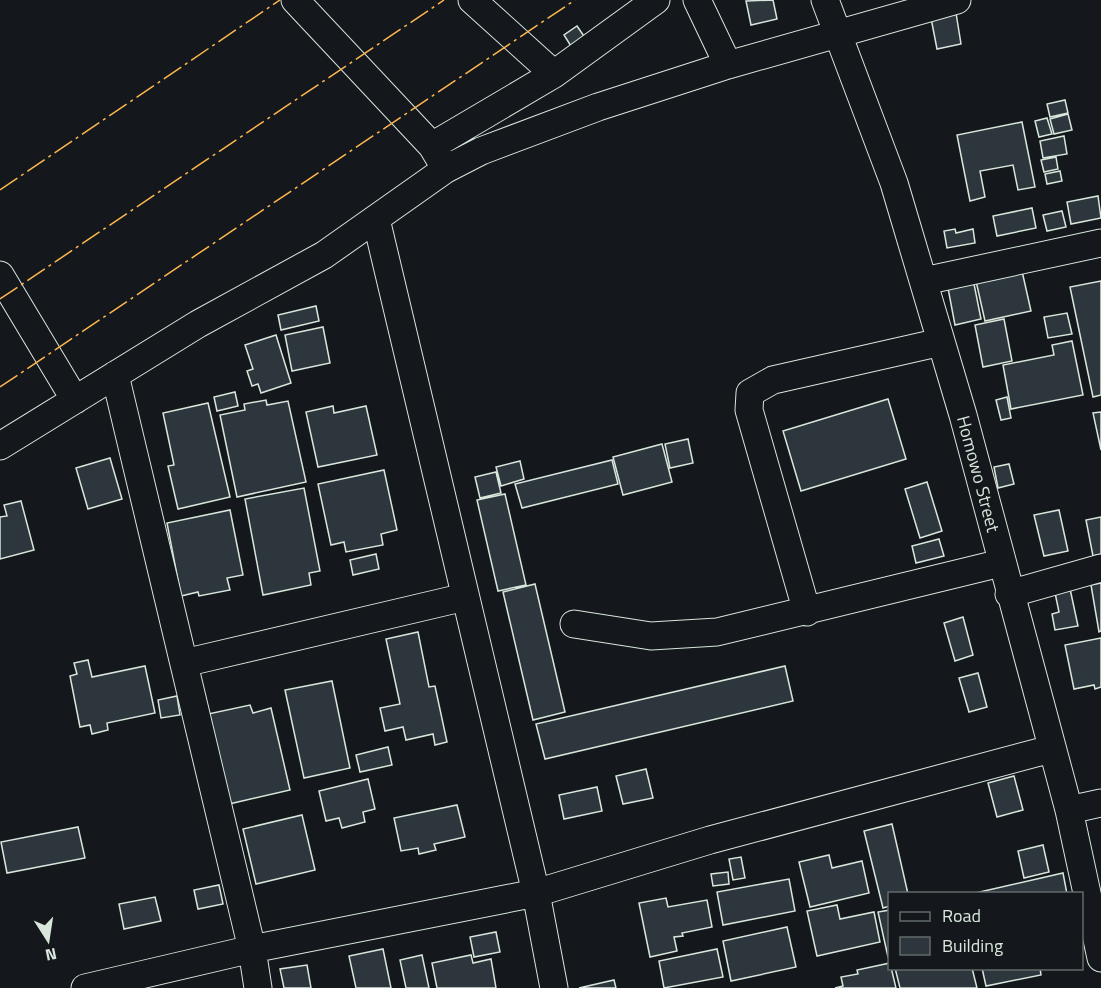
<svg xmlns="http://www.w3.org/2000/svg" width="1101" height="988" viewBox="0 0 1101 988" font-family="'Titillium Web',sans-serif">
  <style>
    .building { fill: #2c363c; stroke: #d8e6dc; stroke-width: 1.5 }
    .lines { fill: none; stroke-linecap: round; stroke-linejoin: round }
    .minor-casing { stroke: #d8e6dc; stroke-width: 29 }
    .minor { stroke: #14181c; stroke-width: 27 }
    .power { stroke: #ffb74d; stroke-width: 1.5; stroke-dasharray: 21 4.5 3 4.5; stroke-linecap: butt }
    .labels { text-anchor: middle; stroke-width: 4.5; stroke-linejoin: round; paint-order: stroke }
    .street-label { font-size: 18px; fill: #d8e6dc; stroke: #14181c }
  </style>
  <rect width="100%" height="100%" fill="#14181c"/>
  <path class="building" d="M 773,0 L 777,19 L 751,25 L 746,1 Z
    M 956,13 L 961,44 L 937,49 L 931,18 Z
    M 577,26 L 588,42 L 574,51 L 564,35 Z
    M 1065,100 L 1068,113 L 1050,117 L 1047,104 Z
    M 1068,114 L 1072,130 L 1054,134 L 1050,119 Z
    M 1047,118 L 1052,134 L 1039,137 L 1035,121 Z
    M 1022,122 L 1035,187 L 1018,190 L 1013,165 L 980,171 L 985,197 L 970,201 L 957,135 Z
    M 1064,136 L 1067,154 L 1043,158 L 1040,141 Z
    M 1056,157 L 1058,169 L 1044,172 L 1041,160 Z
    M 1060,171 L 1062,181 L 1047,184 L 1045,174 Z
    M 1098,196 L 1101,218 L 1071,224 L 1067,202 Z
    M 1032,208 L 1036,228 L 997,236 L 993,216 Z
    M 1062,211 L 1066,227 L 1047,231 L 1043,215 Z
    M 955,229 L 956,233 L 973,229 L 975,243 L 947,248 L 944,231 Z
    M 1022,271 L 1031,311 L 985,321 L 976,281 Z
    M 1101,281 L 1101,395 L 1093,397 L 1070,287 Z
    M 974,284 L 981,319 L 955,325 L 948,288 Z
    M 316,306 L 319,321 L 281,330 L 278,315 Z
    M 1067,313 L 1072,334 L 1048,338 L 1044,317 Z
    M 1004,319 L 1012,361 L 983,367 L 975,325 Z
    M 323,327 L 330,363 L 292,371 L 285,335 Z
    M 276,335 L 291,383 L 261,393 L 258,384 L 252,386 L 247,371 L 253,369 L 245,345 Z
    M 1072,341 L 1083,395 L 1011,409 L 1003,365 L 1054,355 L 1052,345 Z
    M 235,392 L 238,406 L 217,411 L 214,397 Z
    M 1007,397 L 1011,418 L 1001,420 L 996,400 Z
    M 888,399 L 906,459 L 801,491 L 783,431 Z
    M 266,400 L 267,405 L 288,401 L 306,482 L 237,497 L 220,415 L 245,410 L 244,404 Z
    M 208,403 L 230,497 L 178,509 L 168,466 L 174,465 L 163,413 Z
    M 333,406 L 334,413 L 366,406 L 377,455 L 318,467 L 306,412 Z
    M 1101,412 L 1101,450 L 1093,413 Z
    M 688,439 L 693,463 L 670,468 L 665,444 Z
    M 662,444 L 672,482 L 623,495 L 613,457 Z
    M 110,458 L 122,499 L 88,509 L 76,468 Z
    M 612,460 L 618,484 L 522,508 L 515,484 Z
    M 520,461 L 524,479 L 501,486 L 496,467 Z
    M 1009,464 L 1014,484 L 998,488 L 994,467 Z
    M 384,470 L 397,530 L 381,534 L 383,545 L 346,552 L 344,542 L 331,545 L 318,484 Z
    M 496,472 L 501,493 L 480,498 L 475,477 Z
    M 927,482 L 942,531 L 920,538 L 905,489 Z
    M 304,488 L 320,571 L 309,573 L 311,585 L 263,595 L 245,499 Z
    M 505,494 L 526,585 L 498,591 L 477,500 Z
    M 21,501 L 34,550 L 0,559 L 0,517 L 7,516 L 4,505 Z
    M 230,510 L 243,575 L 227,578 L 230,590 L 199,596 L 198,592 L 181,596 L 167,523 Z
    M 1059,510 L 1068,551 L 1044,556 L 1034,515 Z
    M 1101,517 L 1101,554 L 1093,556 L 1086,520 Z
    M 939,539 L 944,556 L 916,563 L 912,546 Z
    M 376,554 L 379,569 L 353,575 L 350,560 Z
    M 1101,583 L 1101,631 L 1099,632 L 1091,585 Z
    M 535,584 L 565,712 L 533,720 L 503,592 Z
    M 1069,584 L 1078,626 L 1055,630 L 1052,614 L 1059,612 L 1054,588 Z
    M 963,617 L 973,655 L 955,661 L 944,623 Z
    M 418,632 L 429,687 L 435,686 L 447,742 L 435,745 L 433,734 L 406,740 L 403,727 L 385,731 L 380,708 L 400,704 L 386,639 Z
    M 1101,638 L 1101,687 L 1095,689 L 1094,685 L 1074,689 L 1065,645 Z
    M 88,660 L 92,677 L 145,666 L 155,713 L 107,723 L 108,730 L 92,734 L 90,725 L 80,727 L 70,676 L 77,674 L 74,663 Z
    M 785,666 L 793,701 L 545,759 L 536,724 Z
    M 978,673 L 987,707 L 969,712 L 959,678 Z
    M 332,681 L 350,768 L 304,778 L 285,690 Z
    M 177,696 L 180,715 L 161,718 L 158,700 Z
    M 250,705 L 253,713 L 271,708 L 290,790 L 229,804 L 208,714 Z
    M 388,747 L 392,765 L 360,772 L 356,755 Z
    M 646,769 L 653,798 L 623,804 L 616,776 Z
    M 1014,776 L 1023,810 L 997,817 L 988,783 Z
    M 368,779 L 375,809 L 363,812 L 365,822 L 342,828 L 339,818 L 326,821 L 319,791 Z
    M 597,787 L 602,811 L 564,819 L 559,795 Z
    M 457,805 L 465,837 L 434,844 L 436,850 L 419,854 L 418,848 L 401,851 L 394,818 Z
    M 302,815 L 315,870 L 256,884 L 243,829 Z
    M 892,824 L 908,894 L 890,894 L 890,906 L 883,908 L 864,831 Z
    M 78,827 L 85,858 L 7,873 L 1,842 Z
    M 1043,845 L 1049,872 L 1024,878 L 1018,851 Z
    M 829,855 L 832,868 L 862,861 L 869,893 L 810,907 L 799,862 Z
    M 741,857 L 745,878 L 733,880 L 729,859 Z
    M 728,872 L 729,884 L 713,886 L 711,874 Z
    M 1063,873 L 1067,894 L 971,894 Z
    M 789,879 L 795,911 L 723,925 L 717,892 Z
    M 219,885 L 223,904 L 198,909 L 194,890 Z
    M 155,897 L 161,921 L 124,929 L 119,904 Z
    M 666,898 L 668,907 L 707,900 L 712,927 L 682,933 L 683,936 L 674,937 L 677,951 L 650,957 L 639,903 Z
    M 837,905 L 840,919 L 874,912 L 880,942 L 817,956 L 807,911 Z
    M 890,910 L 890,957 L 888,957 L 878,912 Z
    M 787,927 L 796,967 L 731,981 L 723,941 Z
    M 496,932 L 500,952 L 474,957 L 470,937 Z
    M 383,949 L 391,988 L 356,988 L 349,956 Z
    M 717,949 L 723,977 L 664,988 L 659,961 Z
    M 422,955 L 429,988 L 406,988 L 400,960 Z
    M 471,955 L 473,963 L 491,959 L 496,988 L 437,988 L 432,963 Z
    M 890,963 L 896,988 L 835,988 L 843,986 L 841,977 L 858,974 L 857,970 Z
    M 307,965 L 311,988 L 284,988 L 280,969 Z
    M 895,968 L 972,968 L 977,988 L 900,988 Z
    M 982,968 L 1040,968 L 1041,975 L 986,986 Z
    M 614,980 L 616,988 L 579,988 Z"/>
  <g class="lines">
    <g class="minor-casing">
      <path id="minor" d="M 295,0 L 432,146 L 441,161
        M 472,0 L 554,74
        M 697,0 L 728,65
        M 825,0 L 894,183 L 963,415 L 1069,810 L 1101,958
        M 432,146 L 554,74 L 656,0
        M 376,219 L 536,893 L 554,988
        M 0,275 L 75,400
        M 924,281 L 1101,243
        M 115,375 L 252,949 L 258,988
        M 0,446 L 198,324 L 324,255 L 446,169 L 481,151 L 598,107 L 728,65 L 957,0
        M 1009,594 L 1101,568
        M 807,612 L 749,410 L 750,393 L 773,380 L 941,342
        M 574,624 L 651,636 L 717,632 L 1001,563
        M 184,663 L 465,597
        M 1069,810 L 1101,803
        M 85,988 L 252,949 L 536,893 L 710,840 L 1051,749"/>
    </g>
    <use href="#minor" class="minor"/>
    <path class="power" d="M 0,190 L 280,0
      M 0,299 L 444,0
      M 0,387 L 575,0"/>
  </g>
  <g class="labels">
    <g class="street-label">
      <text transform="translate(978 474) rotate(75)" y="6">Homowo Street</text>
    </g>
  </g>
  <rect x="888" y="892" width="195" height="78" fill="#14181c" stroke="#626a69" stroke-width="1.5"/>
  <rect x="900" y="912" width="30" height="9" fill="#14181c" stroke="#626a69" stroke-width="1.5"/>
  <text x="942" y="922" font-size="18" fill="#d8e6dc">Road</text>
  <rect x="900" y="937" width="30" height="18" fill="#2c363c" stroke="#626a69" stroke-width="1.5"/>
  <text x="942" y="952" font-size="18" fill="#d8e6dc">Building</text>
  <g transform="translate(48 940) rotate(168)" stroke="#14181c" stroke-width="4.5" paint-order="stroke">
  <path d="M0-4.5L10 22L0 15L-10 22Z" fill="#d8e6dc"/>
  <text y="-9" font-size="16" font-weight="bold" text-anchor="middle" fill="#d8e6dc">N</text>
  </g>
</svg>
